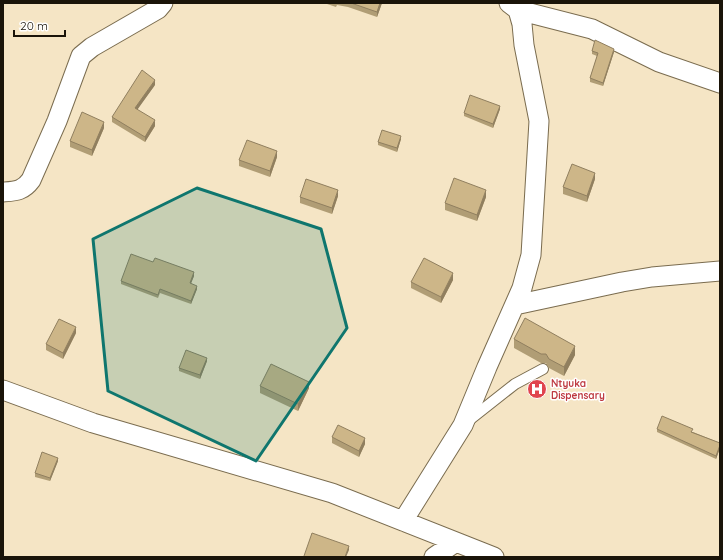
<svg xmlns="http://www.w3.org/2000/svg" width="723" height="560" viewBox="0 0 723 560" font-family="Quicksand,sans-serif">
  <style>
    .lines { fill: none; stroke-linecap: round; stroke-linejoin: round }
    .service-casing { stroke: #7a6c4f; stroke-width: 12 }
    .minor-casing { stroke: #7a6c4f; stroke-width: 21 }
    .service { stroke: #fff; stroke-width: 10 }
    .minor { stroke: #fff; stroke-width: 19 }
    .wall { fill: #b09d75 }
    .shaded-wall { fill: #907f5f }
    .building { fill: #cdb688; stroke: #907f5f }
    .marked { fill: #0f766e; fill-opacity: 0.2; stroke: #0f766e; stroke-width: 3; stroke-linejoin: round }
    .labels { text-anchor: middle; stroke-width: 3; stroke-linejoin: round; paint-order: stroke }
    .health-label { font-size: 10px; font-weight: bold; fill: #be3a42; stroke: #fff; text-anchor: start }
  </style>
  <rect width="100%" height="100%" fill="#f5e5c5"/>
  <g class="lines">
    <g class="service-casing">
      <path id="service" d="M 468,421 L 515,384 L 543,369"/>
    </g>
    <g class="minor-casing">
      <path id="minor" d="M 518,10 L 592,29 L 659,62 L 720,83
        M 3,192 C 16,191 23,191 31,180 L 57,121 L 81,56 L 92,47 L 158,9 L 163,3
        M 515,305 L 622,282 L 652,277 L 720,271
        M 3,390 L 93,423 L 332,493 L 494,557
        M 403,521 L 463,425 L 487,367 L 522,288 L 531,255 L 539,121 L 524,45 L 522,24 L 518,10 L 509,3
        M 434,557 L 456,542"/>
    </g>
    <use href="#service" class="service"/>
    <use href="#minor" class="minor"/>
  </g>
  <path class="wall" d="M 324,3 L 382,3 L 377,17 L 348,7 L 337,5 L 336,7 Z
    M 592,51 L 614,52 L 603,86 L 590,82 L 590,78 L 597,56 L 592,54 Z
    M 155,85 L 137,109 L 155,126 L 145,142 L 112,122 L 112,117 Z
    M 500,109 L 493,128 L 464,116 L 464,113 Z
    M 104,128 L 92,156 L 70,147 L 70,141 Z
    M 401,139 L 397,152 L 378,145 L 378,142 Z
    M 277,157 L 270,177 L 239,166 L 239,160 Z
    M 595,179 L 587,202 L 563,194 L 563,187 Z
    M 338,196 L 332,214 L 300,203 L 300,197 Z
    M 486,197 L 477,221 L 445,210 L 445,203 Z
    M 153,262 L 194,276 L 191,283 L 197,289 L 191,304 L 160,293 L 158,298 L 121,284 L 121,281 Z
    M 453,280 L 441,303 L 411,288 L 411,282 Z
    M 76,333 L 63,359 L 46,350 L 46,344 Z
    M 514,339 L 575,355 L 564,376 L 549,368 L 546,363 L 541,363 L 514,348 Z
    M 207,361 L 200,379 L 179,371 L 179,368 Z
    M 260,386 L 309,388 L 298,411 L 260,393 Z
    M 657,429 L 693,432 L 720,443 L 720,448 L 716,459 L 657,432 Z
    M 332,437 L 365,444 L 359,457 L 332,443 Z
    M 58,461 L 50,481 L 35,477 L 35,473 Z"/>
  <path class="shaded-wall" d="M 380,3 L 382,3 L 377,17 L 377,12 Z
    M 614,49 L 614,52 L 603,86 L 603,83 Z
    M 155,80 L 155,85 L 135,113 L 135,108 Z
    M 500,106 L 500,109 L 493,128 L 493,124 Z
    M 155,120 L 155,126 L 145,142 L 145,137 Z
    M 104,122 L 104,128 L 92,156 L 92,150 Z
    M 401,136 L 401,139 L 397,152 L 397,148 Z
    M 277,151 L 277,157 L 270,177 L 270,171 Z
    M 595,173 L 595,179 L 587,202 L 587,196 Z
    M 338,190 L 338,196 L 332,214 L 332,208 Z
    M 486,190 L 486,197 L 477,221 L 477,215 Z
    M 194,272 L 194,276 L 190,286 L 190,283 Z
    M 453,273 L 453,280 L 441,303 L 441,297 Z
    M 197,286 L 197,289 L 191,304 L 191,301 Z
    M 76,327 L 76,333 L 63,359 L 63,353 Z
    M 575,346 L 575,355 L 564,376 L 564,367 Z
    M 207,358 L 207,361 L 200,379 L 200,375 Z
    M 309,382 L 309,388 L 298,411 L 298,404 Z
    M 365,438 L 365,444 L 359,457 L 359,451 Z
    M 720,445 L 720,448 L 716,459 L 716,456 Z
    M 58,458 L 58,461 L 50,481 L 50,478 Z
    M 349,546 L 349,550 L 346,557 L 345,557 Z"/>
  <path class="building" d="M 351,3 L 380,3 L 377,12 Z
    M 595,40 L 614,49 L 603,83 L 590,78 L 598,53 L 592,51 Z
    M 142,70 L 155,80 L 135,108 L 155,120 L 145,137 L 112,117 Z
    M 470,95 L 500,106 L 493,124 L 464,113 Z
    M 82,112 L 104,122 L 92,150 L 70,141 Z
    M 382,130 L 401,136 L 397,148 L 378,142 Z
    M 247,140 L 277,151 L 270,171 L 239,160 Z
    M 572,164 L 595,173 L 587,196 L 563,187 Z
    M 454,178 L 486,190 L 477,215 L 445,203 Z
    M 306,179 L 338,190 L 332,208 L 300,197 Z
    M 131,254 L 153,262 L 155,258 L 194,272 L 190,283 L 197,286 L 191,301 L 160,289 L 158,295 L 121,281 Z
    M 424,258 L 453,273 L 441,297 L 411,282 Z
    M 525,318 L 575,346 L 564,367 L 549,359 L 546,354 L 541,354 L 514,339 Z
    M 59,319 L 76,327 L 63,353 L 46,344 Z
    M 186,350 L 207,358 L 200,375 L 179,368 Z
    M 271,364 L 309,382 L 298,404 L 260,386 Z
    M 662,416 L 693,429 L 691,432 L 720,443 L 720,445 L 716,456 L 657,429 Z
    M 338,425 L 365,438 L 359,451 L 332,437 Z
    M 42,452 L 58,458 L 50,478 L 35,473 Z
    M 312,533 L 349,546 L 345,557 L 305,557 L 304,556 Z"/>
  <path class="marked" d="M 197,188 L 321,229 L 347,328 L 256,461 L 108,391 L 93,239 Z"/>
  <defs>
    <g id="hospital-disc" transform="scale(1)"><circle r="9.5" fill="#e0444e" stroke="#fff"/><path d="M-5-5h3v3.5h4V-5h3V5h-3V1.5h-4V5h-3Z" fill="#fff"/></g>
  </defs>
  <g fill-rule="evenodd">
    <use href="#hospital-disc" x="537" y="389"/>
  </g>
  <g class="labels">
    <g class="health-label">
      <text x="551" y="387">Ntyuka<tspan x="551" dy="12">Dispensary</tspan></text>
    </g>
  </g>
  <rect width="723" height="560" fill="none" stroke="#1a1409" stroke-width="8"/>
  <path d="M14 30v6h51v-6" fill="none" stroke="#1a1409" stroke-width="2"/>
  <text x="20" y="30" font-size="12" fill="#1a1409" stroke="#ffffff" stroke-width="3" paint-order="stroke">20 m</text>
</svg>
